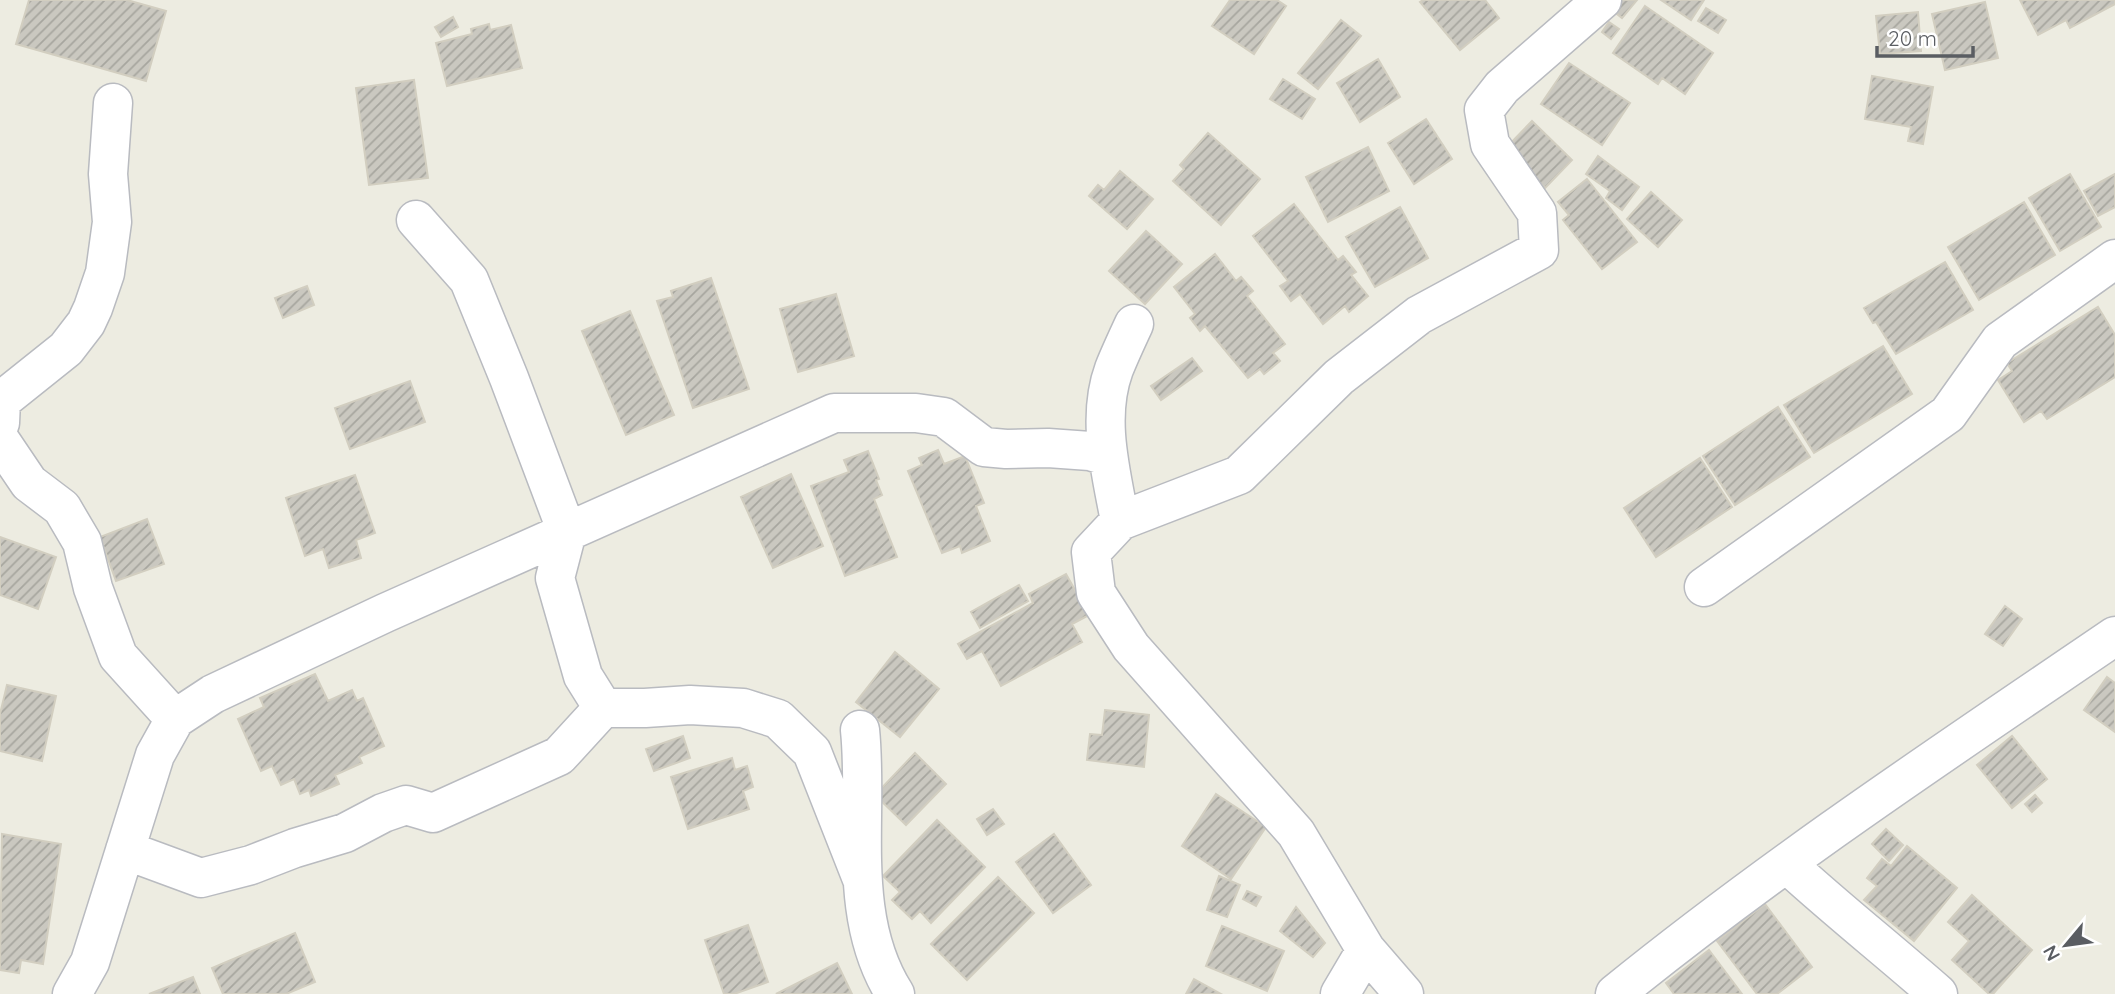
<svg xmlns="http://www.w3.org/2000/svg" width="2115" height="994" viewBox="0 0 2115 994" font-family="Quicksand,sans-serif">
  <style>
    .building { fill: url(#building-hatch); stroke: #d2cec0; stroke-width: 2 }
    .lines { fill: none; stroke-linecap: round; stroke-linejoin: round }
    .minor-casing { stroke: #b9bbc0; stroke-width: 41 }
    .minor { stroke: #fff; stroke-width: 38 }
  </style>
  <defs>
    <pattern id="building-hatch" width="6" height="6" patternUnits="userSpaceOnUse" patternTransform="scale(1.75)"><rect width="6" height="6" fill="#cac8c0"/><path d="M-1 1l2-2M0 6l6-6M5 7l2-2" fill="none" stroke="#a7a69f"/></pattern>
  </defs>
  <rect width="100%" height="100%" fill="#edece1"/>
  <path class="building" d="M 29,0 L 127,0 L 166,11 L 146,81 L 16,44 Z
    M 1230,0 L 1277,0 L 1286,6 L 1254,54 L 1212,26 Z
    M 1423,0 L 1485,0 L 1499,18 L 1460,50 L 1420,2 Z
    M 1620,0 L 1637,0 L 1622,18 L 1612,10 Z
    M 1661,0 L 1704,0 L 1691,20 Z
    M 2020,0 L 2115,0 L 2115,4 L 2070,28 L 2066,20 L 2038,35 Z
    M 1985,2 L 1998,58 L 1945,70 L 1932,14 Z
    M 1645,6 L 1713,53 L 1685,94 L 1662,78 L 1658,84 L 1613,53 Z
    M 1706,8 L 1726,20 L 1718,33 L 1698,21 Z
    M 1918,12 L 1921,51 L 1880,54 L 1876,16 Z
    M 453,17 L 458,27 L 441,37 L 435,27 Z
    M 1341,20 L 1361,36 L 1318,89 L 1298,73 Z
    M 1609,22 L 1619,29 L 1611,39 L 1602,32 Z
    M 489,24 L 490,30 L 511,25 L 522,68 L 447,86 L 436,43 L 472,34 L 471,29 Z
    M 1378,59 L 1400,97 L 1360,122 L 1337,83 Z
    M 1569,63 L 1630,103 L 1602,145 L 1541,104 Z
    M 1872,76 L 1933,87 L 1923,144 L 1908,141 L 1911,127 L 1865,119 Z
    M 1283,79 L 1315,99 L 1302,119 L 1270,99 Z
    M 414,80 L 428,178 L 369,185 L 356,88 Z
    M 1426,119 L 1452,159 L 1414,184 L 1388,143 Z
    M 1532,121 L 1572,160 L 1545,188 L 1505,149 Z
    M 1208,133 L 1260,179 L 1221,225 L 1173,181 L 1184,169 L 1180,165 Z
    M 1368,147 L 1389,191 L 1328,222 L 1306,177 Z
    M 1598,156 L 1639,187 L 1622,210 L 1606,198 L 1610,191 L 1586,174 Z
    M 1120,171 L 1153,199 L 1127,229 L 1089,196 L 1098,185 L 1104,190 Z
    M 2070,174 L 2101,227 L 2060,251 L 2029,198 Z
    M 2115,174 L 2115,207 L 2098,216 L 2084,191 Z
    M 1587,179 L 1637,242 L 1602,269 L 1563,220 L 1569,215 L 1558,202 Z
    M 1651,192 L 1682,220 L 1658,247 L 1627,219 Z
    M 2024,202 L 2055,255 L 1979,300 L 1948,247 Z
    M 1294,204 L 1338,260 L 1343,256 L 1356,272 L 1351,275 L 1368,296 L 1349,312 L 1345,306 L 1323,324 L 1300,294 L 1291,301 L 1280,286 L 1288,281 L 1253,236 Z
    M 1400,207 L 1428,258 L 1375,287 L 1346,237 Z
    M 1146,231 L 1182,264 L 1145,304 L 1109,271 Z
    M 1215,254 L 1236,281 L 1241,277 L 1253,291 L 1247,296 L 1285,344 L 1273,353 L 1280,361 L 1264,374 L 1260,369 L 1248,378 L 1205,326 L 1200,331 L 1190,318 L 1195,314 L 1174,287 Z
    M 1945,262 L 1973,310 L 1896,354 L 1876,322 L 1873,323 L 1864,308 Z
    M 711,278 L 749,389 L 693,408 L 657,301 L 673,297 L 671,291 Z
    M 307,286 L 314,305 L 283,318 L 275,298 Z
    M 836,294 L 854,356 L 798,372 L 780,309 Z
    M 2098,307 L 2115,335 L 2115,377 L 2047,419 L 2041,411 L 2024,422 L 1998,380 L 2012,371 L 2007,363 Z
    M 630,311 L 674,415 L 626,435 L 582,331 Z
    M 1883,346 L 1912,394 L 1814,453 L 1784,405 Z
    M 1192,358 L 1202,371 L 1161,400 L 1151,386 Z
    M 410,381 L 425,422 L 350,449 L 335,408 Z
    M 1778,407 L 1810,457 L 1735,505 L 1703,456 Z
    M 938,450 L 944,464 L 965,456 L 984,503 L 976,506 L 990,541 L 962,553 L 960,546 L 942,553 L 908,471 L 922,465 L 919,458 Z
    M 868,451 L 879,479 L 876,480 L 882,495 L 874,499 L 897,557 L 845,576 L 811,486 L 849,472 L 844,460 Z
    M 1700,458 L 1732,507 L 1656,557 L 1624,508 Z
    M 791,474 L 823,546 L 773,568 L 741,497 Z
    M 355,475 L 375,533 L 356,540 L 361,558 L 329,568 L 323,549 L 305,556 L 286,498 Z
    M 147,519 L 164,564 L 116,581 L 100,537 Z
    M 0,537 L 56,557 L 38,609 L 0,595 Z
    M 1066,574 L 1089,615 L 1072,624 L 1082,642 L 1001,686 L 982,651 L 967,659 L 958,644 L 1033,603 L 1029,594 Z
    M 1019,585 L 1028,601 L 980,628 L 971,612 Z
    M 2005,606 L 2022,619 L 2003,646 L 1985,634 Z
    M 895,652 L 939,689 L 900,737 L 856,702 Z
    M 315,674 L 328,701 L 352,690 L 357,701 L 363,698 L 384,746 L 359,757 L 362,763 L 335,775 L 339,784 L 311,796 L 309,790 L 300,794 L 294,779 L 281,785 L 272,766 L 261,771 L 238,719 L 264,707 L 260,698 Z
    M 2107,677 L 2115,683 L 2115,732 L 2084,710 Z
    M 7,685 L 56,696 L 42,761 L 0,751 L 0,714 Z
    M 1105,710 L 1149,715 L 1144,767 L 1087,760 L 1090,734 L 1102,735 Z
    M 683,736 L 690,758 L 654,771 L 646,749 Z
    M 2012,736 L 2047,779 L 2012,808 L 1977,765 Z
    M 915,753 L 946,784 L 906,825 L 875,795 Z
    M 732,758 L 735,770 L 747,766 L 753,787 L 743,791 L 749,809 L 688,829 L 671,777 Z
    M 1216,794 L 1266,827 L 1231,879 L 1182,846 Z
    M 2035,795 L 2042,803 L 2032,812 L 2025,804 Z
    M 993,809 L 1004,824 L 987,835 L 977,819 Z
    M 937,820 L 985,867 L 931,923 L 920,911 L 912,919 L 892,900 L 900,892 L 883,876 Z
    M 1886,829 L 1903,845 L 1889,861 L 1872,844 Z
    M 2,834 L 61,844 L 43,964 L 21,960 L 19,973 L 0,970 Z
    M 1054,834 L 1091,885 L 1053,913 L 1016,862 Z
    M 1907,846 L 1957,888 L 1914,941 L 1864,900 L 1877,886 L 1867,878 L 1882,859 L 1891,866 Z
    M 1219,876 L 1240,885 L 1227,917 L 1207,910 Z
    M 998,877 L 1034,913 L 967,980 L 931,944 Z
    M 1247,891 L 1261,897 L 1256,906 L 1243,899 Z
    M 1972,895 L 2032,950 L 1993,994 L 1989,994 L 1952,960 L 1969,941 L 1948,922 Z
    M 1765,904 L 1812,967 L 1777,994 L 1757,994 L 1717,941 Z
    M 1296,907 L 1325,943 L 1313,957 L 1280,931 Z
    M 748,925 L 768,982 L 734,994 L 724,994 L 705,940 Z
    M 1222,926 L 1284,951 L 1267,991 L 1206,966 Z
    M 295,933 L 315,982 L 286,994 L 223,994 L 212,968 Z
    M 1709,950 L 1742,994 L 1674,994 L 1666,983 Z
    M 837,963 L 852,994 L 776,994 Z
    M 193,977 L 200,994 L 149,994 Z
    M 1194,979 L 1221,994 L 1186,994 Z"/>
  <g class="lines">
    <g class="minor-casing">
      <path id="minor" d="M 416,220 L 469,280 L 509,378 L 567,532 L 555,578 L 583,676 L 603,708 L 645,708 L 690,705 L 743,708 L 778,719 L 812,752 L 862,879
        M 0,423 L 1,401 L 66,349 L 86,323 L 93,308 L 105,273 L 112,222 L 108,174 L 113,103
        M 0,440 L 29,483 L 62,508 L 82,542 L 93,588 L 118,656 L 175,719
        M 1120,521 C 1111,472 1096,418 1114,369 C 1120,354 1127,339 1134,324
        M 1704,587 L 1948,414 L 2000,341 L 2115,259
        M 860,730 C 869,818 845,915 895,994
        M 125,850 L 201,878 L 251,865 L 295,848 L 345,833 L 383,813 L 406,805 L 433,813 L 559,756 L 603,708
        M 1787,864 C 1836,909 1888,950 1938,994
        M 72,994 L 90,962 L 155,755 L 175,719 L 213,694 L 385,613 L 834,413 L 916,413 L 944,417 L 984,447 L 1006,449 L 1048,448 L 1090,451 L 1107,456
        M 1340,994 L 1366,950
        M 1404,994 L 1366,950 L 1296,833 L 1131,647 L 1096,593 L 1091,552 L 1120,521 L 1239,475 L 1339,377 L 1419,315 L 1539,250 L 1537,213 L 1490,144 L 1484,110 L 1502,87 L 1602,0
        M 1615,994 C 1774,865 1946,751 2115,636"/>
    </g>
    <use href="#minor" class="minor"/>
  </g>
  <g transform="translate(2066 945) rotate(241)" stroke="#ffffff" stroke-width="5" paint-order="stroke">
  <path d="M0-5L12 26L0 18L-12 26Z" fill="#5a5d62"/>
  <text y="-10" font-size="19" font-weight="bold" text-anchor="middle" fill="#5a5d62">N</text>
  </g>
  <path d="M1877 46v10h96v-10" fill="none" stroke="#5a5d62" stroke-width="3.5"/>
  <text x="1888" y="46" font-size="21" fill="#5a5d62" stroke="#ffffff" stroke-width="5" paint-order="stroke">20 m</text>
</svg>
